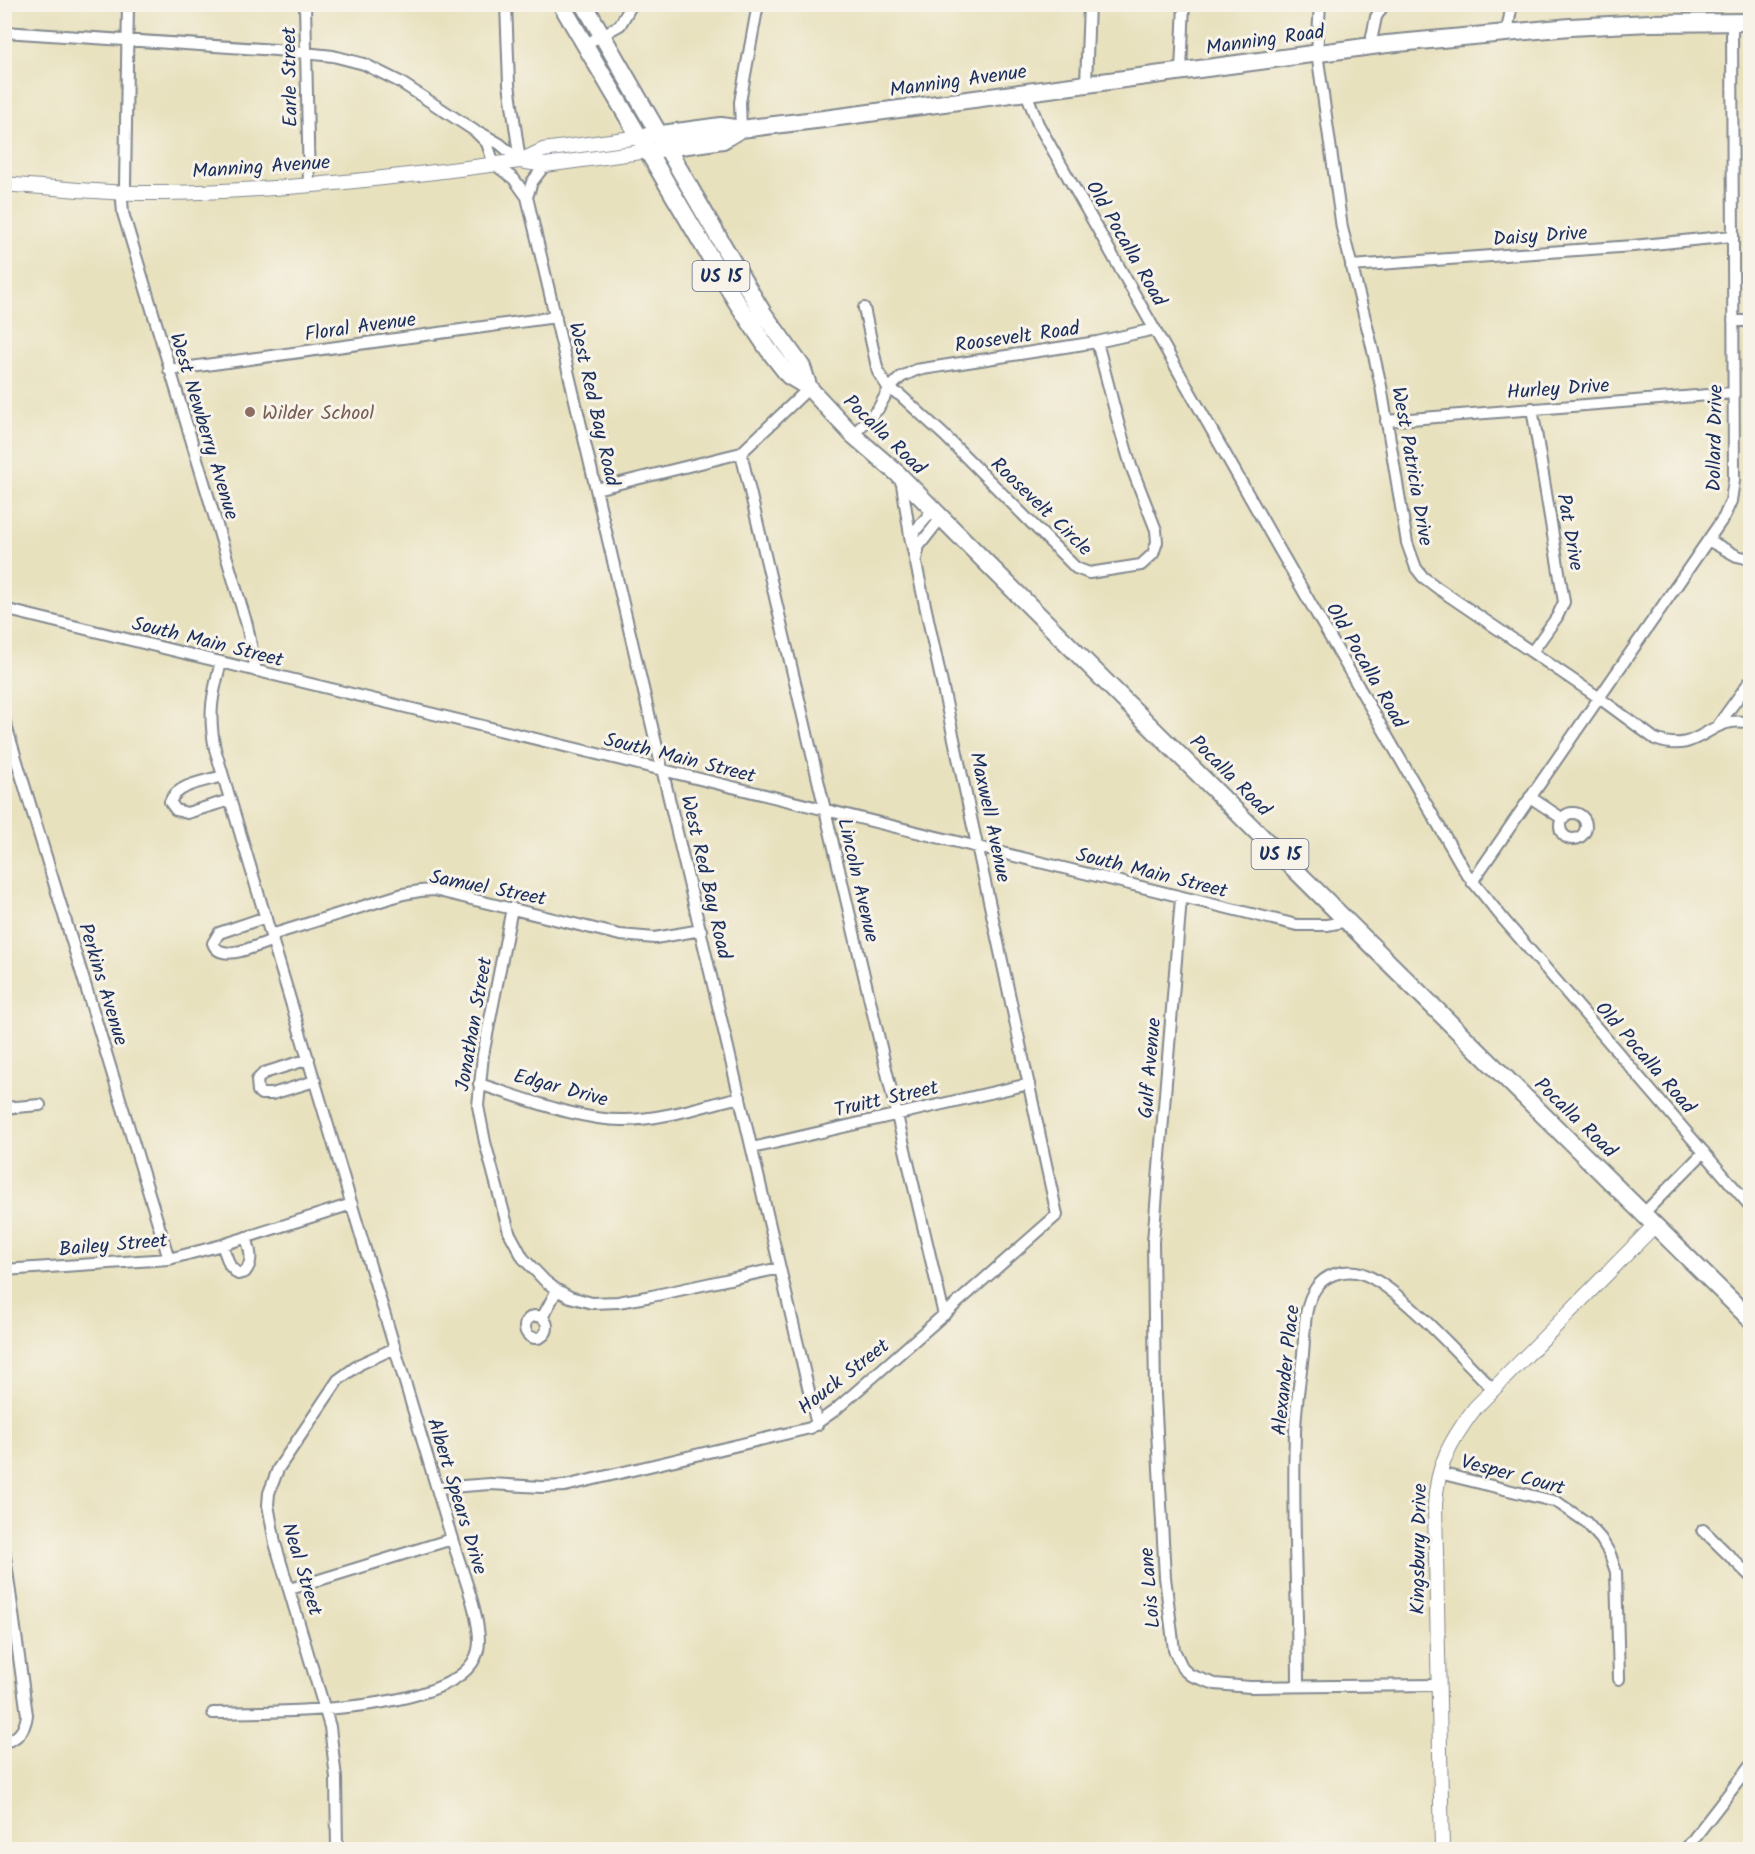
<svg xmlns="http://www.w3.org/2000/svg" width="1755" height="1854" viewBox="0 0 1755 1854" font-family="Kalam,sans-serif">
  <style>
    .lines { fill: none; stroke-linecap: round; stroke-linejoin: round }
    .street-casing { stroke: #82888e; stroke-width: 14 }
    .secondary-casing { stroke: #82888e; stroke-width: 16 }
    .primary-casing { stroke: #82888e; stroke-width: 20 }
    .street { stroke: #fff; stroke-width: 10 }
    .secondary { stroke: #fff; stroke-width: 14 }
    .primary { stroke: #fff; stroke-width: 16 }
    .education-dot { fill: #8d6e63; stroke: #f7f3e8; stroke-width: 2 }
    .labels { text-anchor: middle; stroke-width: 6; stroke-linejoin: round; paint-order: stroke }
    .shield { fill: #f7f3e8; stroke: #5d6a87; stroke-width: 1.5 }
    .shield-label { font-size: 18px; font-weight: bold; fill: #1b2f5e }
    .street-label { font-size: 20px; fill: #1b2f5e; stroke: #f7f3e8 }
    .education-label { font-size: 20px; fill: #785e54; stroke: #f7f3e8; text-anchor: start }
  </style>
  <rect width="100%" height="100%" fill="#f7f3e8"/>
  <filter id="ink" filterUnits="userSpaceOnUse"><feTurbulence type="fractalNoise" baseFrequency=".0167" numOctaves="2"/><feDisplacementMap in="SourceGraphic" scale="12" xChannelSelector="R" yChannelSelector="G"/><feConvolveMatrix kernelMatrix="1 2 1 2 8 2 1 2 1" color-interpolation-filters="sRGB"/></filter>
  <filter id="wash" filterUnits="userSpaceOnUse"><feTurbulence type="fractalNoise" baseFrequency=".008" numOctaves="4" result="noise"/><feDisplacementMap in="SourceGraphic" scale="24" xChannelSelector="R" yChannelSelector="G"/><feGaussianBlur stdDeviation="1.35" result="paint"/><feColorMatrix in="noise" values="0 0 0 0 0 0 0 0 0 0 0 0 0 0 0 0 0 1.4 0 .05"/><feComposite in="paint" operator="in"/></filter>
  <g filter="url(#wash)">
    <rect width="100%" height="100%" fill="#e8e1be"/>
  </g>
  <g filter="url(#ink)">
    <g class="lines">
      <g class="street-casing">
        <path id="street" d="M 128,4 L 125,185 L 122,200 L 123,213 L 247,625 L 256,671
          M 305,4 L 309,186
          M 506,4 L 509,84 L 520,161
          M 1320,4 L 1317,53 L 1342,228 L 1370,338 L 1381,386 L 1407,543 L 1416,568 L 1423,577 L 1439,589 L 1598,697 L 1655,739 C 1701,757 1708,713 1750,723
          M 1507,31 L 1512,4
          M 4,32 L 276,50 L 333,56 L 364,64 L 400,82 L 475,131 L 487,143 L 494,164 L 514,179 L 527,197 L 817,1425
          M 586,44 L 620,25 L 632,4
          M 1370,46 L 1376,17 L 1384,4
          M 1181,71 L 1184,4
          M 1086,84 L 1089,4
          M 1026,92 L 1038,124 L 1278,547 L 1466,873 L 1504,920 L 1750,1206
          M 741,129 L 740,102 L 758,4
          M 481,133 L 500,144 L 520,161
          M 527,197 L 532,182 L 545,165
          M 1351,266 L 1633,246 L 1732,236
          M 1733,321 L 1750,321
          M 1097,342 L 1119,426 L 1131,466 L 1156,530 L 1157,542 L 1153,554 L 1141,565 L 1089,573 L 1076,568 L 945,436 L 900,395 L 889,389 L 901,377 L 916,370 L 1097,342 L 1155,329
          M 169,370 L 556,317
          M 1532,408 L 1564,602 L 1557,617 L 1532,652
          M 1386,421 L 1733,393
          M 853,435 L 878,409 L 889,389 L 878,372 L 864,308
          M 741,453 L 944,1315
          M 901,478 L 911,542
          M 596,489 L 741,453 L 809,388
          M 1708,540 L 1737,556 L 1750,559
          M 916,559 L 919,546 L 941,518
          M 4,609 L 1297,925 L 1327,925 L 1348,921
          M 4,719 L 169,1259
          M 1719,724 L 1750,681
          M 223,776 C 206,781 177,784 170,802 L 176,810 L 187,813 L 230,800
          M 1530,797 L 1563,819
          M1560 826a13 13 0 1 1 26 0a13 13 0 1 1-26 0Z
          M 1472,882 L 1724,517 L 1731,501 L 1734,480 L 1732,22
          M 1181,898 L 1153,1242 L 1155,1395 L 1165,1577 L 1174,1650 L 1183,1669 L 1190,1675 L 1215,1684 L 1250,1687 L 1439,1685
          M 512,908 L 483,1055 L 478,1106 L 485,1142 L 509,1232 L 523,1258 L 545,1281 L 557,1290 L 570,1297 L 592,1303 L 618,1302 L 652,1296 L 780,1268
          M 266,917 L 219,933 L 213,943 C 220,964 258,945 273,940
          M 271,935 L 403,894 L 420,891 L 434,890 L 620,935 L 655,938 L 701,930
          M 309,1059 L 264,1073 L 257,1080 L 258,1091 L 261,1094 L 272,1094 L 315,1081
          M 479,1084 C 521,1097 583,1122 627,1120 C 664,1119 703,1106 740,1097
          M 4,1108 L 40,1105
          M 752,1148 L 1029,1084
          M 1644,1213 L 1704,1152
          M 222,1245 L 230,1266 L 238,1274 L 245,1272 C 254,1261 250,1250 246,1237
          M 4,1270 L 169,1259 L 222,1245 L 352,1204
          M525 1327a11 11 0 1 1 22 0a11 11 0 1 1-22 0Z
          M 542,1318 L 557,1290
          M 1439,1473 L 1557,1502 L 1586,1522 L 1601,1539 L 1610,1554 L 1616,1572 L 1619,1679
          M 437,1488 L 490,1484 L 542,1487 L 565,1486 L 810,1428 L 834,1411 L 873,1377 L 1057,1215 L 912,545 L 916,530 L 933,510
          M 1703,1530 L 1750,1576
          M 4,1549 L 27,1715 C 25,1729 19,1739 4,1742
          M 290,1589 L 452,1539
          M 1298,1686 C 1298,1602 1292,1519 1295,1435 C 1295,1408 1300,1381 1303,1354 C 1305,1332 1303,1306 1316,1288 C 1325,1275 1341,1270 1356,1272 C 1391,1277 1465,1362 1493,1389
          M 213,1713 C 267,1711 463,1716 478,1650 C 484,1624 460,1566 452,1539 L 215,749 C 208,714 212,696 221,662
          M 337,1850 L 336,1778 L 330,1727 L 275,1543 L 268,1505 L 269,1493 L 278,1469 L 338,1380 L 360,1364 L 395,1348
          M 1685,1850 L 1750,1766"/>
      </g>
      <g class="secondary-casing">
        <path id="secondary" d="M 520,161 L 543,150 L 640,137
          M 4,184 C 57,188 111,194 164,193 C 283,191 402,177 520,161 L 545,165 L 648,151
          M 1442,1850 L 1435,1505 C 1437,1464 1451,1440 1475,1408 L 1655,1225"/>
      </g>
      <g class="primary-casing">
        <path id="primary" d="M 561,4 L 736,301 L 768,349 L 789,376 L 809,388 L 853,435 L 897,473 C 1179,757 1465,1038 1750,1319
          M 584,4 L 743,280 L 763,313 L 802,367 L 809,388
          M 640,137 L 721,126 L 741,129 L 824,119 L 1387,44 L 1570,27 L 1650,23 L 1750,22
          M 659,149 L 723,140 L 741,129"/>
      </g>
      <use href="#street" class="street"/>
      <use href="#secondary" class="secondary"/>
      <use href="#primary" class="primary"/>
    </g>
  </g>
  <circle class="education-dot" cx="250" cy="412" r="6"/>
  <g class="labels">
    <g class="shield">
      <rect x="692.5" y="261" width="57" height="30" rx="4.5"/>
      <rect x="1251.5" y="839" width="57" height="30" rx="4.5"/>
    </g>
    <g class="shield-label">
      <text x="721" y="282">US 15</text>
      <text x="1280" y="860">US 15</text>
    </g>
    <g class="street-label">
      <text transform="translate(1265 39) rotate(-8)" y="7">Manning Road</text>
      <text transform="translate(289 77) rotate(-91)" y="7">Earle Street</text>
      <text transform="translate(958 80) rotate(-8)" y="7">Manning Avenue</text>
      <text transform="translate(261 166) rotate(-4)" y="7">Manning Avenue</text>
      <text transform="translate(1540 235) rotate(-4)" y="7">Daisy Drive</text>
      <text transform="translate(1127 243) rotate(60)" y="7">Old Pocalla Road</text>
      <text transform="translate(360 326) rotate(-8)" y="7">Floral Avenue</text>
      <text transform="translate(1017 336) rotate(-8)" y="7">Roosevelt Road</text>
      <text transform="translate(1558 388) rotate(-4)" y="7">Hurley Drive</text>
      <text transform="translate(595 404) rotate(77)" y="7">West Red Bay Road</text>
      <text transform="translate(205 426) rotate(73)" y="7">West Newberry Avenue</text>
      <text transform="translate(885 434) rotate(44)" y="7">Pocalla Road</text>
      <text transform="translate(1714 438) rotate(-89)" y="7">Dollard Drive</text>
      <text transform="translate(1413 466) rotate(80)" y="7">West Patricia Drive</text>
      <text transform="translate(1042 506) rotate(44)" y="7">Roosevelt Circle</text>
      <text transform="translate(1571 532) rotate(80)" y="7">Pat Drive</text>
      <text transform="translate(208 641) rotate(14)" y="7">South Main Street</text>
      <text transform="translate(1367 665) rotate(60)" y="7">Old Pocalla Road</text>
      <text transform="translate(680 757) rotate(14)" y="7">South Main Street</text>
      <text transform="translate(1231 775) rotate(45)" y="7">Pocalla Road</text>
      <text transform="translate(991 817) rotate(78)" y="7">Maxwell Avenue</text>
      <text transform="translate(1152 872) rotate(14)" y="7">South Main Street</text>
      <text transform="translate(707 877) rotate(77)" y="7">West Red Bay Road</text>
      <text transform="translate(859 880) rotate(77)" y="7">Lincoln Avenue</text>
      <text transform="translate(488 887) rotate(11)" y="7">Samuel Street</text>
      <text transform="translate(104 984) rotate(73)" y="7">Perkins Avenue</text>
      <text transform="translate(473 1024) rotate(-80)" y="7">Jonathan Street</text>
      <text transform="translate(1646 1057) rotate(49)" y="7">Old Pocalla Road</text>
      <text transform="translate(1149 1068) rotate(-85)" y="7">Gulf Avenue</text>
      <text transform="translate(561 1087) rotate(15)" y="7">Edgar Drive</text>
      <text transform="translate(886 1098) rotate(-13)" y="7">Truitt Street</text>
      <text transform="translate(1576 1117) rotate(44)" y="7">Pocalla Road</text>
      <text transform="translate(113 1244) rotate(-5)" y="7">Bailey Street</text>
      <text transform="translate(1285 1370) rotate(-84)" y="7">Alexander Place</text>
      <text transform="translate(843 1376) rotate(-38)" y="7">Houck Street</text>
      <text transform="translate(1513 1474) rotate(15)" y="7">Vesper Court</text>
      <text transform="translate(458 1496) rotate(73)" y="7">Albert Spears Drive</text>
      <text transform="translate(1418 1549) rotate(-89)" y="7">Kingsbury Drive</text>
      <text transform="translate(303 1569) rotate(73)" y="7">Neal Street</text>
      <text transform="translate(1149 1588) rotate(-95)" y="7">Lois Lane</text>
    </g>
    <g class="education-label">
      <text x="262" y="419">Wilder School</text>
    </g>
  </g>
  <rect width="1755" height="1854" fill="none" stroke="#f7f3e8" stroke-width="24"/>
</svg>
